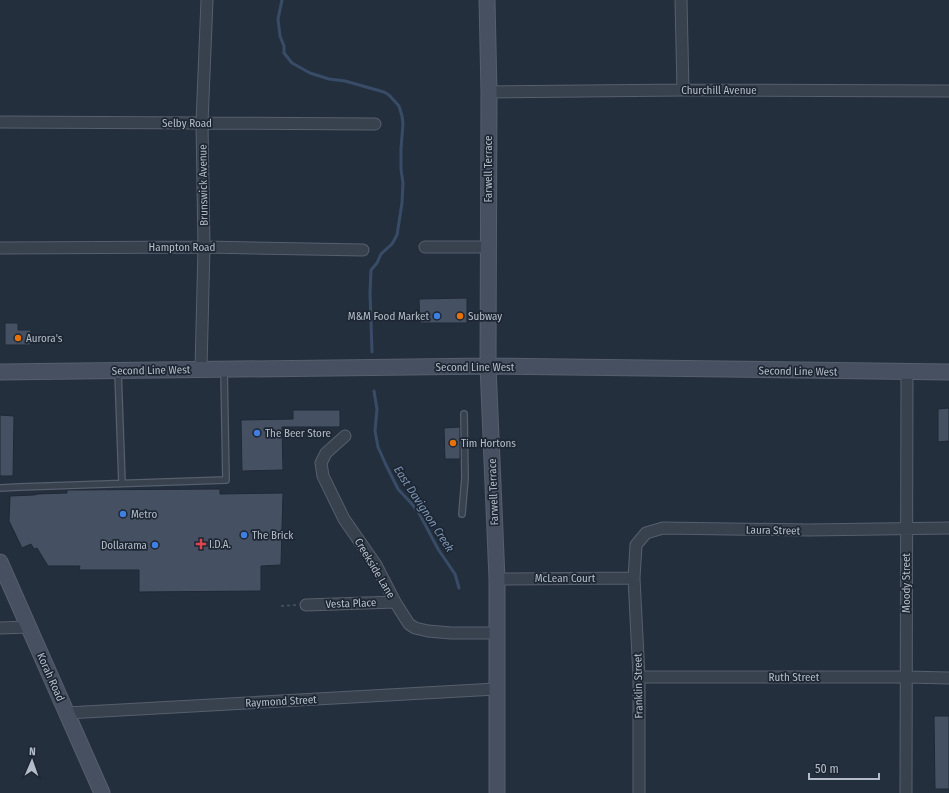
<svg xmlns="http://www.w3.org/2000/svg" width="949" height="793" viewBox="0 0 949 793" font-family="'Fira Sans Condensed',sans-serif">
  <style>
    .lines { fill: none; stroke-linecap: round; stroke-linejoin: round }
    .stream { stroke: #394c67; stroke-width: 3 }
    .building { fill: #455162; stroke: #1f2835 }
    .lane-casing { stroke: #565f6c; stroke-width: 8 }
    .street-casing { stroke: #565f6c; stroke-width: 13 }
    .secondary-casing { stroke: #565f6c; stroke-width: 17 }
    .path { stroke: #44595c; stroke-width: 1.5; stroke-dasharray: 3 3; stroke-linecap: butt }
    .lane { stroke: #38414e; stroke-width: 5.5 }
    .street { stroke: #38414e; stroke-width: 11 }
    .secondary { stroke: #465061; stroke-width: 15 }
    .shop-dot { fill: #3f7fe0; stroke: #1d2633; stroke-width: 1.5 }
    .food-dot { fill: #e8710a; stroke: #1d2633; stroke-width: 1.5 }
    .health-dot { fill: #e0444e; stroke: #1d2633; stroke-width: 1.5 }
    .labels { text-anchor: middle; stroke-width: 3.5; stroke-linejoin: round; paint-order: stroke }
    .street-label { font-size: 11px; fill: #b4bcc9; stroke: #1d2633 }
    .poi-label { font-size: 11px; fill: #b4bcc9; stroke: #1d2633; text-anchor: start }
    .water-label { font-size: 12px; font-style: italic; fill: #7c92b1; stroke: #1d2633 }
  </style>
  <rect width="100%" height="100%" fill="#242f3e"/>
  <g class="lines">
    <path class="stream" d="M 282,0 L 278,19 L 280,36 L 284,46 L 284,53 L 292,63 L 310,73 L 329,79 L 345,81 L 384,92 L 389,95 L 399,106 L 402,116 L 403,124 L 401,148 L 401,169 L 403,183 L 402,203 L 397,235 L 392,244 L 381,254 L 377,263 L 371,270 L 370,293 L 372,352
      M 374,391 L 377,409 L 375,431 L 378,447 L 386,465 L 398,489 L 411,503 L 419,513 L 438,549 L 455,574 L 459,588"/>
  </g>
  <path class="building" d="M 467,298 L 467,323 L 420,323 L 419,299 Z
    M 5,323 L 18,323 L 18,330 L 31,330 L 31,345 L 5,345 Z
    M 949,408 L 949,441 L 938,442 L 938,409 Z
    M 293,410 L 340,410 L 340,427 L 282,427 L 283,470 L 242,471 L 241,420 L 293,419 Z
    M 0,415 L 14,416 L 13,476 L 0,476 Z
    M 460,427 L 460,459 L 445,459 L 444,428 Z
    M 220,489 L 220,494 L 283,493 L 281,565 L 261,566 L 261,591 L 139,592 L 139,570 L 79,570 L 80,566 L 48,566 L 37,548 L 34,549 L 31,544 L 22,548 L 9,521 L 10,496 L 34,495 L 38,494 L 67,493 L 67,490 Z
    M 934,716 L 949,716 L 949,789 L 935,789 Z"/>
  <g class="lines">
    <g class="lane-casing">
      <path id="lane" d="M 118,371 L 122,483
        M 0,488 L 19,487 L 226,480 L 224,369
        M 462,514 L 465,478 L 464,414"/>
    </g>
    <g class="street-casing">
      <path id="street" d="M 681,0 L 683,90
        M 489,92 L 683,90 L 949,91
        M 0,122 L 375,124
        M 425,247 L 488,247
        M 0,248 L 204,247 L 363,250
        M 201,369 L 204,247 L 202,123 L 207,0
        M 345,436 L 326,453 L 321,463 L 323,476 L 344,519 L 376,565 L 395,602 L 409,624 L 415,628 L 428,631 L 451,633 L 497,633
        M 497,579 L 634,578
        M 306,605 L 395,602
        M 0,628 L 29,627
        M 639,677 L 906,677 L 949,678
        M 67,713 L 496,689
        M 639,793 L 639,677 L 634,578 L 636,545 L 646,533 L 663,528 L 809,530 L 949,528
        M 906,793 L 907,372"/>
    </g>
    <g class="secondary-casing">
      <path id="secondary" d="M 487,0 L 489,92 L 488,366 L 497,579 L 497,793
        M 0,372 L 488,366 L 949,372
        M 0,562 L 102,793"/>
    </g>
    <path class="path" d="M 281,606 L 296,605"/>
    <use href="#lane" class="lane"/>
    <use href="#street" class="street"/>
    <use href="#secondary" class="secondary"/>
  </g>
  <g class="shop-dot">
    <circle cx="437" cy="316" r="4"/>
    <circle cx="257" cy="433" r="4"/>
    <circle cx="123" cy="514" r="4"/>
    <circle cx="244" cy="535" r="4"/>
    <circle cx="155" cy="545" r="4"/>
  </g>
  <g class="food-dot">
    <circle cx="460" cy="316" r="4"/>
    <circle cx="18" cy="338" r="4"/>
    <circle cx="453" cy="443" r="4"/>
  </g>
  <path class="health-dot" d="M199 538h4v4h4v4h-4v4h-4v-4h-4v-4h4z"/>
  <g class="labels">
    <g class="street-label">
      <text x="719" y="94">Churchill Avenue</text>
      <text x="187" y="127">Selby Road</text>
      <text transform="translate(488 169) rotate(-90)" y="4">Farwell Terrace</text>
      <text transform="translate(203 185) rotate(-91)" y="4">Brunswick Avenue</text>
      <text x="182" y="251">Hampton Road</text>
      <text x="475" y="371">Second Line West</text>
      <text transform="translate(151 370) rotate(-1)" y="4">Second Line West</text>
      <text transform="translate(798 371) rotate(1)" y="4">Second Line West</text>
      <text transform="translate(493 492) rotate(-92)" y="4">Farwell Terrace</text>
      <text transform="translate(773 530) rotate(1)" y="4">Laura Street</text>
      <text transform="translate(375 568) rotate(59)" y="4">Creekside Lane</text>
      <text x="565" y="582">McLean Court</text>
      <text transform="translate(906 583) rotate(-90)" y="4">Moody Street</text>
      <text transform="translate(351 603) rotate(-2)" y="4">Vesta Place</text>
      <text transform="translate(51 677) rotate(66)" y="4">Korah Road</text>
      <text x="794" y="681">Ruth Street</text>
      <text transform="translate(638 686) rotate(-91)" y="4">Franklin Street</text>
      <text transform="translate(281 701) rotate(-3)" y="4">Raymond Street</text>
    </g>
    <g class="poi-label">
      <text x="429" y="320" text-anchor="end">M&amp;M Food Market</text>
      <text x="468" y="320">Subway</text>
      <text x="26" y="342">Aurora's</text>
      <text x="265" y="437">The Beer Store</text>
      <text x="461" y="447">Tim Hortons</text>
      <text x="131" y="518">Metro</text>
      <text x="252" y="539">The Brick</text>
      <text x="209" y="548">I.D.A.</text>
      <text x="147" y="549" text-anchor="end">Dollarama</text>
    </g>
    <g class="water-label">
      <text transform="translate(424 509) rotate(57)" y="4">East Davignon Creek</text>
    </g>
  </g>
  <g transform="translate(32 761) rotate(2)" stroke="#1d2633" stroke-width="3" paint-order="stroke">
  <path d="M0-3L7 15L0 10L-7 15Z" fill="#b4bcc9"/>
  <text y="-6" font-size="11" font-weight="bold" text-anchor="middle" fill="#b4bcc9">N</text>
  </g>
  <path d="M809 773v6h70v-6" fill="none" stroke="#b4bcc9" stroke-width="2"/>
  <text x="815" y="773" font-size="12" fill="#b4bcc9" stroke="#1d2633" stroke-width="3" paint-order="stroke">50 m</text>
</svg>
